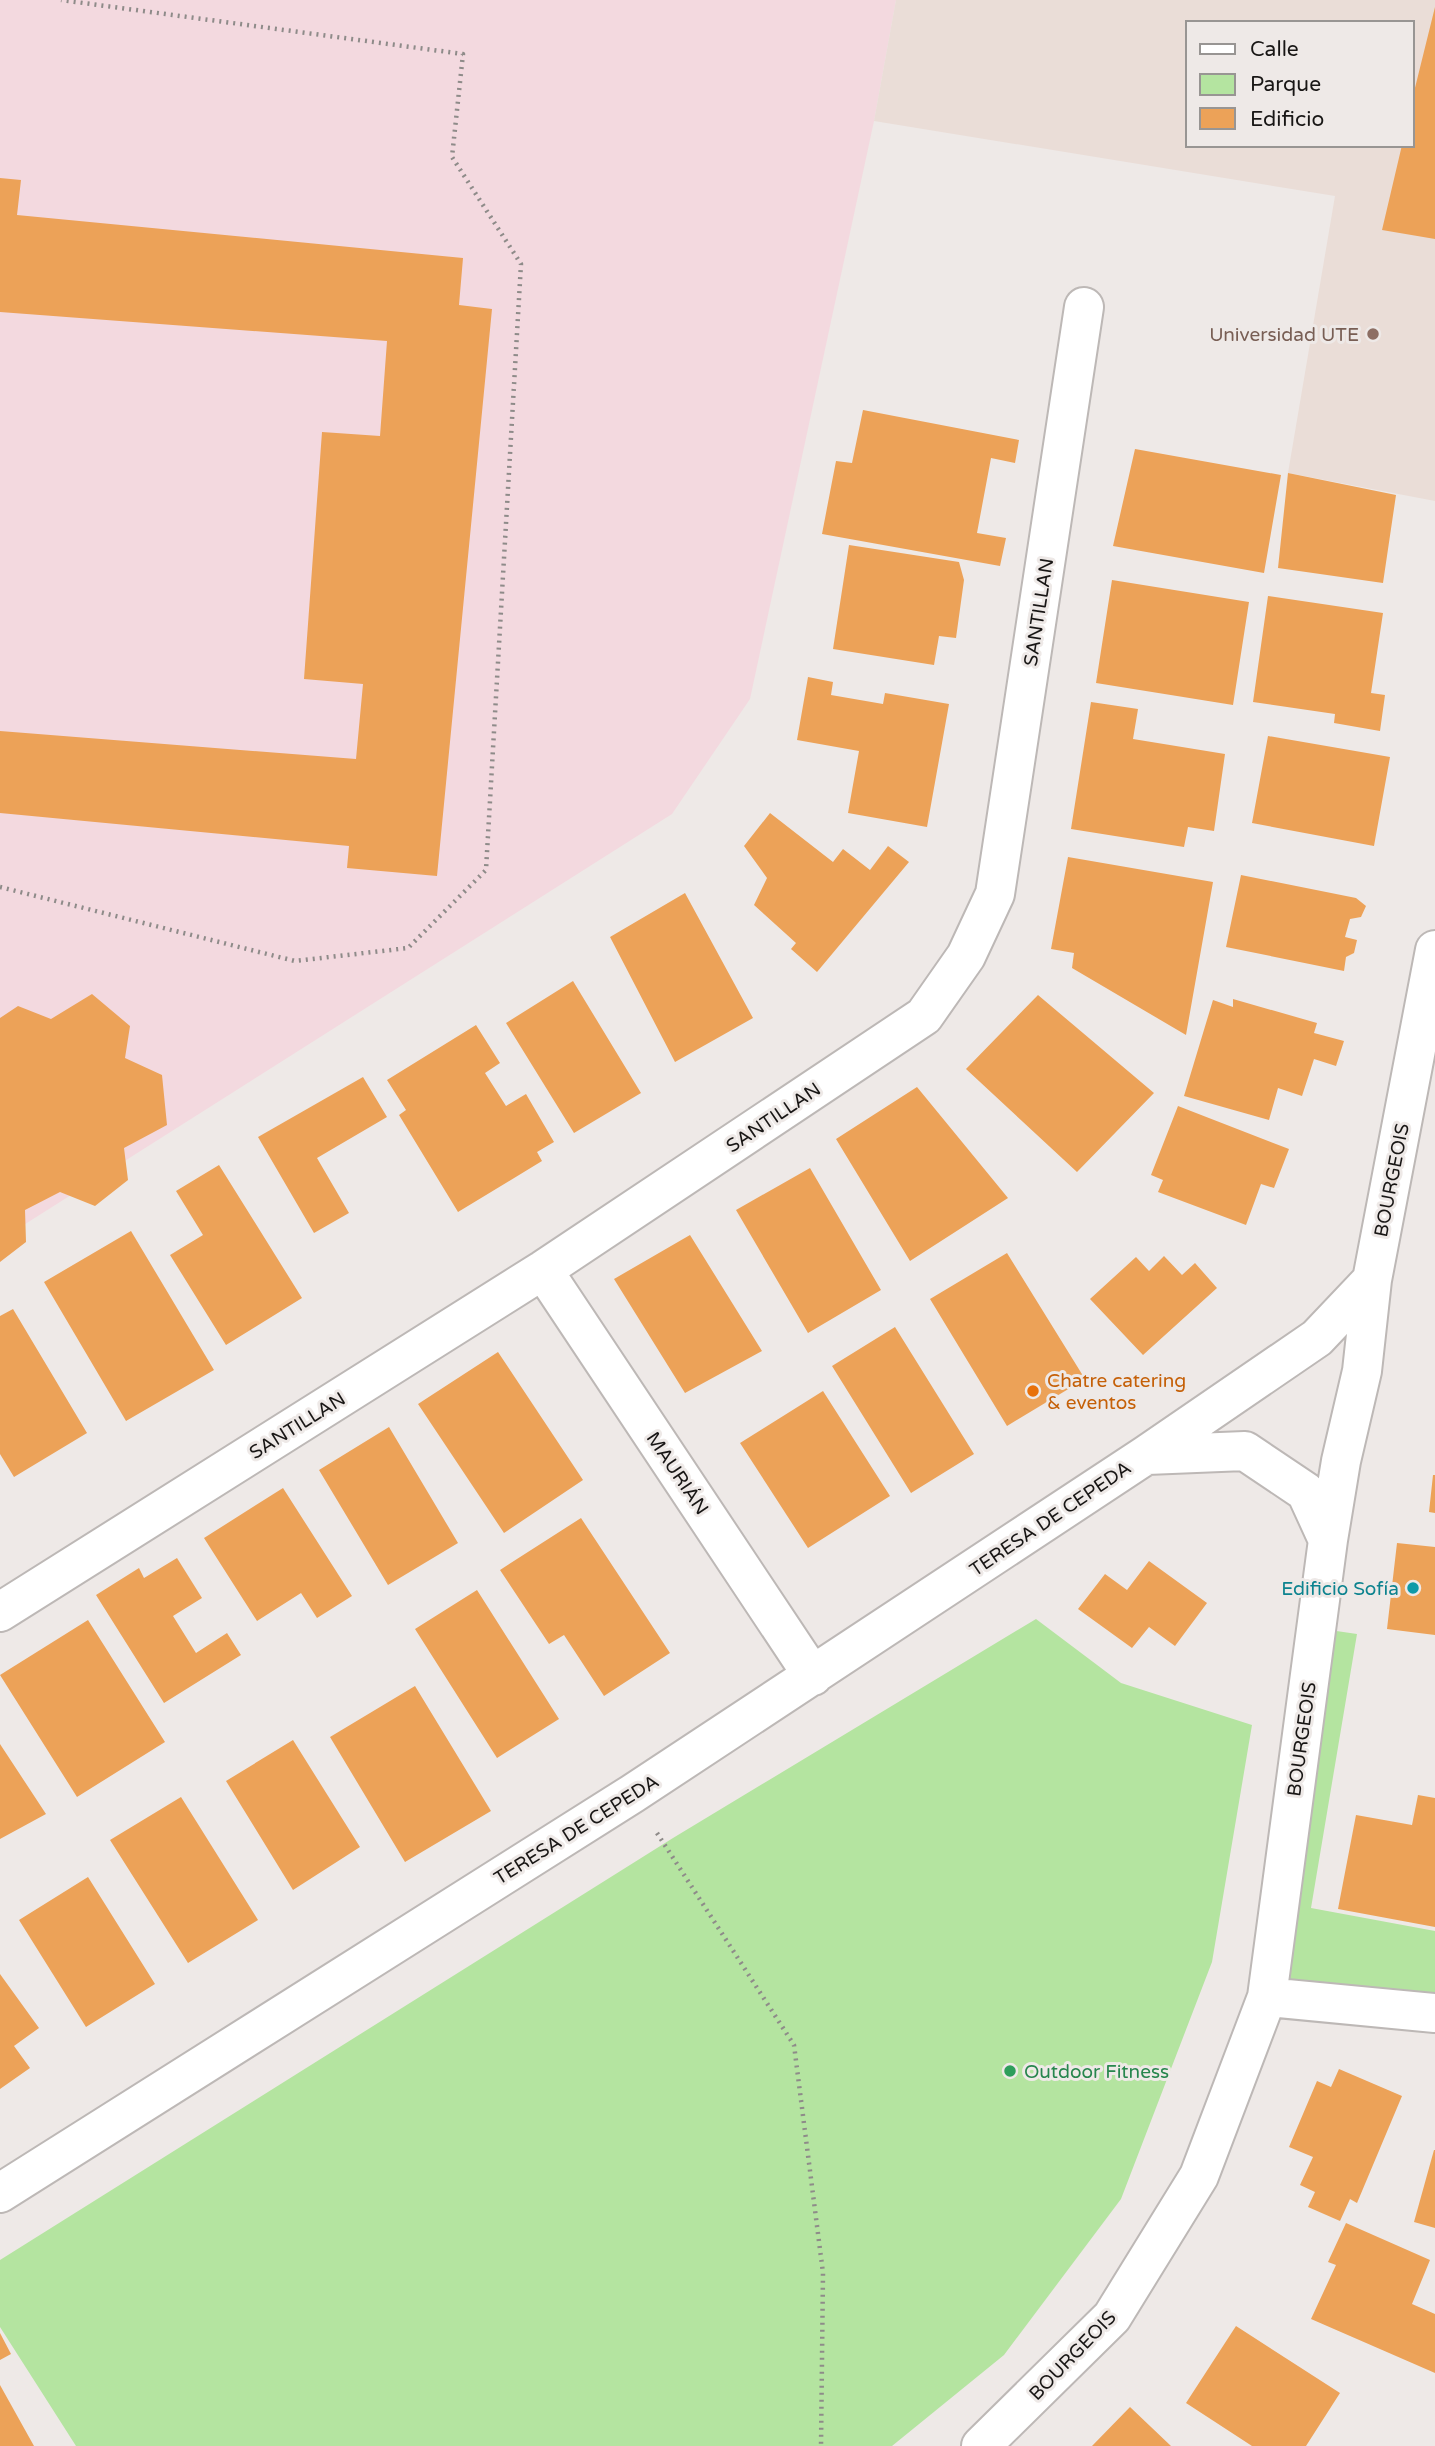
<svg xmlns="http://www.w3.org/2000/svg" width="1435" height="2446" viewBox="0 0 1435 2446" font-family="'Varela Round',sans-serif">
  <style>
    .commercial { fill: #f3d9df }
    .built { fill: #eaddd7; fill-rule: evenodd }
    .green { fill: #b4e4a0 }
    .building { fill: #eca258 }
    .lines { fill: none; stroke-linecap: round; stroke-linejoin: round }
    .street-casing { stroke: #bdb8b6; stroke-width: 42 }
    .path { stroke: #8e8b89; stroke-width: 4.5; stroke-dasharray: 2 5; stroke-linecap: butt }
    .street { stroke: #fff; stroke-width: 38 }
    .education-dot { fill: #8d6e63; stroke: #eee9e7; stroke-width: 2.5 }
    .food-dot { fill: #e8710a; stroke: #eee9e7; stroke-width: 2.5 }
    .culture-dot { fill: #0f9aa8; stroke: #eee9e7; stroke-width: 2.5 }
    .leisure-dot { fill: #2e9e5b; stroke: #eee9e7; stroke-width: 2.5 }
    .labels { text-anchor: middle; stroke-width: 6; stroke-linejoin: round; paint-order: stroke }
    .education-label { font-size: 19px; fill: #785e54; stroke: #eee9e7; text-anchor: end }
    .street-label { font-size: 19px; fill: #181615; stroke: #eee9e7 }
    .food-label { font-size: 19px; fill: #c56008; stroke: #eee9e7; text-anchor: start }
    .culture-label { font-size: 19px; fill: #0d838f; stroke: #eee9e7; text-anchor: end }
    .leisure-label { font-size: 19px; fill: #27864d; stroke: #eee9e7; text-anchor: start }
  </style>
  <rect width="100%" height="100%" fill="#eee9e7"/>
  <path class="commercial" d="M 0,0 L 896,0 L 874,121 L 750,699 L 672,814 L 0,1240 Z"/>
  <path class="built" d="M 896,0 L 1435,0 L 1435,501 L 1288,473 L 1335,196 L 874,121 ZM 1188,23 L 1412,23 L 1412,145 L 1188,145 Z"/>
  <path class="green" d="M 1036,1619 L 1121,1683 L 1252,1725 L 1212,1962 L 1121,2199 L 1004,2355 L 892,2446 L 76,2446 L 0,2327 L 0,2260 L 673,1838 Z
    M 1309,1627 L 1357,1634 L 1311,1908 L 1435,1931 L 1435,2005 L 1277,1990 Z"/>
  <path class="building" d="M 1435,7 L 1435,239 L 1382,230 L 1402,145 L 1412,145 L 1412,100 Z
    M 0,178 L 21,180 L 17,215 L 463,258 L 459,305 L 492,309 L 437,876 L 347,868 L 349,846 L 0,813 L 0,731 L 356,759 L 363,684 L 304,679 L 322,432 L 380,436 L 387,341 L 0,312 Z
    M 863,410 L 1019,440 L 1015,463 L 991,458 L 977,533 L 1006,538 L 1000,566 L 822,534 L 836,461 L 852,463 Z
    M 1135,449 L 1281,475 L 1264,573 L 1113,546 Z
    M 1288,473 L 1396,495 L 1383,583 L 1278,568 Z
    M 849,545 L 959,562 L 964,580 L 956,638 L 939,636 L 934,665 L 833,649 Z
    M 1112,580 L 1249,602 L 1233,705 L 1096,683 Z
    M 1268,596 L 1383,613 L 1371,693 L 1385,695 L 1380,731 L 1334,723 L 1335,714 L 1253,702 Z
    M 808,677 L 833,682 L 831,695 L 883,704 L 885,693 L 949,704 L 927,827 L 848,813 L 859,751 L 797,740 Z
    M 1091,702 L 1138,709 L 1133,739 L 1225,754 L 1214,831 L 1188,827 L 1184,847 L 1071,829 Z
    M 1268,736 L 1390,757 L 1374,846 L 1252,823 Z
    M 770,813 L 833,862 L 843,849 L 870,870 L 888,846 L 909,862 L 817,972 L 791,949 L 796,943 L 754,905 L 767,878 L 744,846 Z
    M 1068,857 L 1213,882 L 1186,1035 L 1072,968 L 1074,953 L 1051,949 Z
    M 1241,875 L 1356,898 L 1366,906 L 1361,917 L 1350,919 L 1345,937 L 1357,940 L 1354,953 L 1346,957 L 1344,971 L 1226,947 Z
    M 685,893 L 753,1018 L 675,1062 L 610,937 Z
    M 573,981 L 641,1093 L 574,1133 L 506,1023 Z
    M 92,994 L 130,1026 L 125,1058 L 162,1075 L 167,1125 L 124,1148 L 128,1180 L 95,1206 L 60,1192 L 25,1210 L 26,1242 L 0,1262 L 0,1018 L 18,1006 L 51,1019 Z
    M 1038,995 L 1154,1093 L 1077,1172 L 966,1069 Z
    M 1233,999 L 1317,1023 L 1314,1033 L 1344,1041 L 1336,1066 L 1314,1059 L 1302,1096 L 1278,1088 L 1269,1120 L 1184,1096 L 1213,1000 L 1233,1007 Z
    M 476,1025 L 500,1063 L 485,1073 L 506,1106 L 526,1094 L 554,1142 L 537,1152 L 542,1161 L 458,1212 L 399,1115 L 406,1110 L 387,1080 Z
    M 363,1077 L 387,1117 L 317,1158 L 349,1213 L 314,1233 L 258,1137 Z
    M 917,1087 L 1008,1198 L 910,1261 L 836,1139 Z
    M 1178,1106 L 1289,1149 L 1274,1188 L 1261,1184 L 1246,1225 L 1158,1192 L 1163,1180 L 1151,1175 Z
    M 219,1165 L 302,1298 L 226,1345 L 170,1255 L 203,1235 L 176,1191 Z
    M 810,1168 L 881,1290 L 808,1333 L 736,1210 Z
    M 131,1231 L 214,1370 L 126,1421 L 44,1282 Z
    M 690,1235 L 762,1351 L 685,1393 L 614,1279 Z
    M 1007,1253 L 1085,1379 L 1007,1426 L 930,1299 Z
    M 1164,1256 L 1182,1275 L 1195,1263 L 1217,1288 L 1143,1355 L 1090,1299 L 1136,1257 L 1149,1271 Z
    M 13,1309 L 87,1433 L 14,1477 L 0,1454 L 0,1316 Z
    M 895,1327 L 974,1454 L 911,1493 L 832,1366 Z
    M 498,1352 L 583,1480 L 504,1533 L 418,1404 Z
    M 823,1391 L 890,1496 L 808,1548 L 740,1443 Z
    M 389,1427 L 458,1543 L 388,1585 L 319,1470 Z
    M 1433,1475 L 1435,1475 L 1435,1513 L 1429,1512 Z
    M 283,1488 L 352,1596 L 317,1618 L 301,1593 L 257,1621 L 204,1538 Z
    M 581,1518 L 670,1653 L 604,1696 L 564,1635 L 549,1644 L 500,1570 Z
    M 1397,1543 L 1435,1547 L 1435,1635 L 1387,1629 Z
    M 177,1558 L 202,1598 L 173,1616 L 196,1653 L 227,1633 L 241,1655 L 164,1703 L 96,1595 L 139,1568 L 144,1578 Z
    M 1149,1561 L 1207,1603 L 1175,1646 L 1149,1627 L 1132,1648 L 1078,1609 L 1105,1574 L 1127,1590 Z
    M 477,1590 L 559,1719 L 497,1758 L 415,1629 Z
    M 88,1620 L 165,1742 L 77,1797 L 0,1675 Z
    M 415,1686 L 491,1811 L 405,1862 L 330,1737 Z
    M 293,1740 L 360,1847 L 293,1890 L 226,1781 Z
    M 0,1744 L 46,1814 L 0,1839 Z
    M 1418,1795 L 1435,1798 L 1435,1927 L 1338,1909 L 1356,1815 L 1412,1825 Z
    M 181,1797 L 258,1920 L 188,1963 L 110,1840 Z
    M 88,1877 L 155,1984 L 86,2027 L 19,1920 Z
    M 0,1974 L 39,2028 L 14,2046 L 30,2068 L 0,2089 Z
    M 1339,2069 L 1402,2096 L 1357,2203 L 1350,2199 L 1340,2221 L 1308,2207 L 1315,2192 L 1300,2185 L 1313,2157 L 1289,2147 L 1317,2081 L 1331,2087 Z
    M 1434,2150 L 1435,2150 L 1435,2228 L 1414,2222 Z
    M 1346,2223 L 1430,2260 L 1412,2304 L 1435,2314 L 1435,2373 L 1311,2319 L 1336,2265 L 1328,2262 Z
    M 1236,2326 L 1340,2393 L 1306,2446 L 1252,2446 L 1186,2403 Z
    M 0,2333 L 11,2354 L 0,2360 Z
    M 0,2385 L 34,2446 L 0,2446 Z
    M 1130,2407 L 1171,2446 L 1092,2446 Z"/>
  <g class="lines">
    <g class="street-casing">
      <path id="street" d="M 543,1270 L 813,1676
        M 1147,1455 L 1245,1451 L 1306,1492 L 1328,1540
        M 0,1612 L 543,1270 L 924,1016 L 966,956 L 995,894 L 1084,307
        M 1267,1997 L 1435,2013
        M 0,2193 L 632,1794 L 1146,1455 L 1317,1338 L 1372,1280
        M 981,2446 L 1112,2317 L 1199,2176 L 1267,1997 L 1328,1540 L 1341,1461 L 1362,1371 L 1372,1280 L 1435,950"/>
    </g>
    <path class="path" d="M 0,887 L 295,961 L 408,948 L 486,870 L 521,264 L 452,157 L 463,54 L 61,0
      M 657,1833 L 794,2045 L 823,2273 L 821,2446"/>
    <use href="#street" class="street"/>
  </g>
  <circle class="education-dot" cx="1373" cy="334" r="7"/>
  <circle class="food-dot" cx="1033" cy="1391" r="7"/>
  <circle class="culture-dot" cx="1413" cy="1588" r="7"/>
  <circle class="leisure-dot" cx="1010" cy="2071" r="7"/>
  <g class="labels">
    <g class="education-label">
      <text x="1359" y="341">Universidad UTE</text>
    </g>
    <g class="street-label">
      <text transform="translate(1038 612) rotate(-81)" y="7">SANTILLAN</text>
      <text transform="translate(773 1117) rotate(-34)" y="7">SANTILLAN</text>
      <text transform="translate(1391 1180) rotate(-79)" y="7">BOURGEOIS</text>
      <text transform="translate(297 1425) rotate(-32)" y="7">SANTILLAN</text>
      <text transform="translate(678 1473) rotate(56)" y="7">MAURIÁN</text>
      <text transform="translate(1050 1518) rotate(-34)" y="7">TERESA DE CEPEDA</text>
      <text transform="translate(1301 1739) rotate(-82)" y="7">BOURGEOIS</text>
      <text transform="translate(576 1829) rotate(-32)" y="7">TERESA DE CEPEDA</text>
      <text transform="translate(1072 2355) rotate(-46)" y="7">BOURGEOIS</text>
    </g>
    <g class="food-label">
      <text x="1047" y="1387">Chatre catering<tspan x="1047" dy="22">&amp; eventos</tspan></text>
    </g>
    <g class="culture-label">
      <text x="1399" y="1595">Edificio Sofía</text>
    </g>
    <g class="leisure-label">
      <text x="1024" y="2078">Outdoor Fitness</text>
    </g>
  </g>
  <rect x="1186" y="21" width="228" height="126" fill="#eee9e7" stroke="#989593" stroke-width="2"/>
  <rect x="1200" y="44" width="35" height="10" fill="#ffffff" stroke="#989593" stroke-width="2"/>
  <text x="1250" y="56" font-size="21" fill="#181615">Calle</text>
  <rect x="1200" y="74" width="35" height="21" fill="#b4e4a0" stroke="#989593" stroke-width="2"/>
  <text x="1250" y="91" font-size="21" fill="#181615">Parque</text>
  <rect x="1200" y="108" width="35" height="21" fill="#eca258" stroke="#989593" stroke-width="2"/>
  <text x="1250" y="126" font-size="21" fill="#181615">Edificio</text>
</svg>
